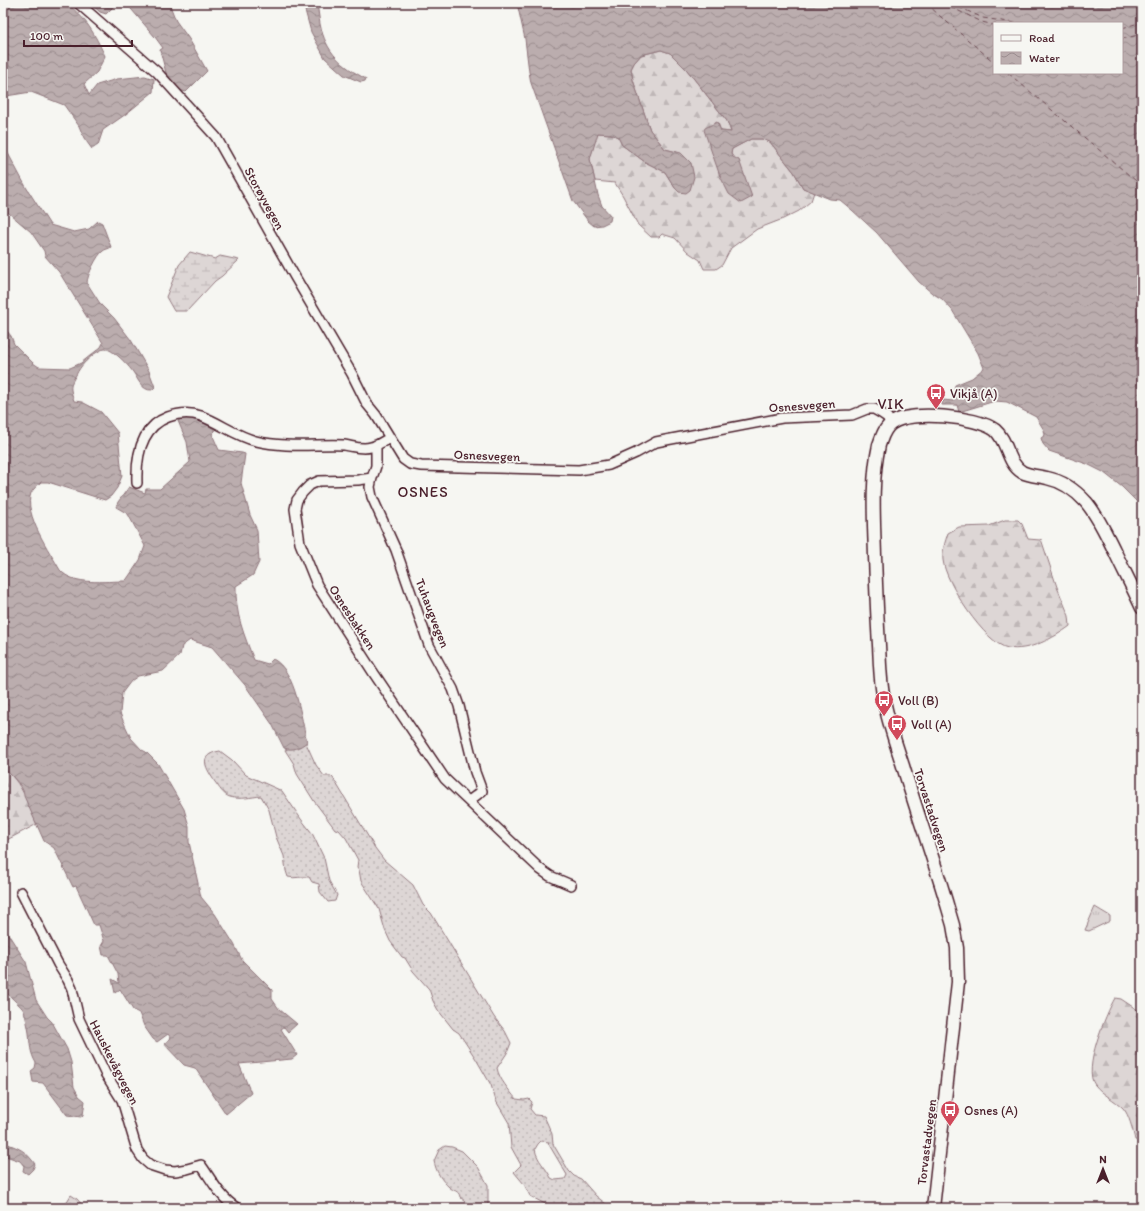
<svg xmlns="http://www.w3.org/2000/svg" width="1145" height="1211" viewBox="0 0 1145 1211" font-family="Itim,sans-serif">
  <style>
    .grass { fill: url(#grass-dots); stroke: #947a80; fill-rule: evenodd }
    .forest { fill: url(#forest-firs); stroke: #947a80 }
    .wetland { fill: url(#wetland-marsh); stroke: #947a80 }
    .park { fill: url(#park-tufts); stroke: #947a80 }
    .water { fill: url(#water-waves); stroke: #8e747a; fill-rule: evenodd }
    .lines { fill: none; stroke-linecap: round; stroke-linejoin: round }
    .ferry { stroke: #6c4a52; stroke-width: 1; stroke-dasharray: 5 4; stroke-linecap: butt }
    .minor-casing { stroke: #4a1f2b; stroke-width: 12 }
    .major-casing { stroke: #4a1f2b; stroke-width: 15 }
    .minor { stroke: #f6f6f2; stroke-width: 9 }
    .major { stroke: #f6f6f2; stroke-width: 12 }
    .labels { text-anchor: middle; stroke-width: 3.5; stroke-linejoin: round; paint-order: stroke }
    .street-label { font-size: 13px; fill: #4a1f2b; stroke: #f6f6f2 }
    .poi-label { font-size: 13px; fill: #4a1f2b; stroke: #f6f6f2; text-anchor: start }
    .quarter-label { font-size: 15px; letter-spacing: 1px; fill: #4a1f2b; stroke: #f6f6f2 }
  </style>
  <defs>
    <pattern id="grass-dots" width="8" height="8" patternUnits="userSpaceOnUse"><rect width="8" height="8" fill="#ddd6d5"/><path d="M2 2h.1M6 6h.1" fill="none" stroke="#bfb7b7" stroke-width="1.8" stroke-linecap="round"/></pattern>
    <pattern id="forest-firs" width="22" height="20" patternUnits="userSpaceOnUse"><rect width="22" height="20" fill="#ddd6d5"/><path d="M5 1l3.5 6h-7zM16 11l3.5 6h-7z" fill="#bfb7b7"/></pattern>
    <pattern id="wetland-marsh" width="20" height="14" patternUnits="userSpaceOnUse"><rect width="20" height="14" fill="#ddd6d5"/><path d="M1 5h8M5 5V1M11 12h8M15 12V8" fill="none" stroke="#bfb7b7"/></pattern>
    <pattern id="park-tufts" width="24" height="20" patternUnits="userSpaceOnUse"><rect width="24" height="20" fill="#ddd6d5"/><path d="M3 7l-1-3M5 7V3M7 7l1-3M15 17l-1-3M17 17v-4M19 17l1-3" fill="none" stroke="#bfb7b7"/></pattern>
    <pattern id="water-waves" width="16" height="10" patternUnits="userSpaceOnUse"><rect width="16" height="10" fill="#bbadae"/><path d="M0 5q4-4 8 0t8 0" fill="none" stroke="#9a8c8e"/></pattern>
  </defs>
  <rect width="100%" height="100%" fill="#f6f6f2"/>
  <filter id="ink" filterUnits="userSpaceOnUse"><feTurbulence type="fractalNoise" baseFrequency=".025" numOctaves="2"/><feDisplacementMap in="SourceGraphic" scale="8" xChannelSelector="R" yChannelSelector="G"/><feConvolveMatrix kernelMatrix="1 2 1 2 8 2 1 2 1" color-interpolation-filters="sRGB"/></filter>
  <g filter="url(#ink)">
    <path class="grass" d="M 305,741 L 316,765 L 324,776 L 331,776 L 333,778 L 375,848 L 384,860 L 413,885 L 423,905 L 431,913 L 494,1017 L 505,1031 L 511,1043 L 507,1053 L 497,1068 C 499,1079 509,1090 516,1099 L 524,1100 L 529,1099 L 532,1102 L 530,1109 L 535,1115 L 544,1116 L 552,1134 L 553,1144 L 569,1171 L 574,1176 L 581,1179 L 596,1196 L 611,1208 L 548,1208 L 545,1204 L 530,1196 L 524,1184 L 514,1172 L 521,1165 L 511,1147 L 509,1123 L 496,1101 L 491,1085 L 476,1059 L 459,1033 L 453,1029 L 438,1010 L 433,1001 L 429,989 L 413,971 L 405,958 L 402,957 L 390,941 L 385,930 L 379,909 L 361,881 L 359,870 L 357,867 L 358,860 L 346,838 L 339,830 L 335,829 L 314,801 L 297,774 L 294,764 L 285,750 ZM 541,1141 L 549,1142 L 548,1143 L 567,1175 L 565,1179 L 555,1180 L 551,1178 C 546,1167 537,1161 535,1149 L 538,1144 Z
      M 220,751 L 232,760 L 246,775 L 282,791 L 301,819 L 312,833 L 324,858 L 329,881 L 337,895 L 335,901 L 328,902 L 320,892 L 319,884 L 312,882 L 309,877 C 301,876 296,879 288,877 L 286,871 L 284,856 L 276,837 L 269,810 L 261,796 C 251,797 240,800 230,797 C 223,795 219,787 215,782 C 207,769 196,755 220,751 Z
      M 445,1146 L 452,1147 L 462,1151 L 478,1167 L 488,1185 L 488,1205 L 492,1208 L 470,1208 L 466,1202 L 460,1197 C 459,1190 453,1191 449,1187 C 441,1180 436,1171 434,1161 L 439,1150 Z"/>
    <path class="forest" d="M 661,50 L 670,53 L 687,70 L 727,121 L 731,132 L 721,131 L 718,123 L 720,176 L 735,159 C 732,157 730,153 732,149 L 751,139 L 762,139 L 770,142 L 794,172 L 803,188 L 814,192 L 811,201 L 799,211 L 783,219 L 757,229 L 731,248 L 722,265 L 716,269 L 704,269 L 700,260 L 688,252 L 675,238 L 662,234 L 659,237 L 651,237 L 638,225 L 623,196 L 615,183 L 595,181 L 590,159 L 597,133 L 611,134 L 618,137 L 622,145 L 645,162 L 665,172 L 675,188 L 677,152 L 665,149 L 650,130 L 633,80 L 631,69 L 634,63 L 641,55 Z
      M 1005,520 L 1018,520 L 1022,524 L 1028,539 L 1040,540 L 1041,539 L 1057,587 L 1069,616 L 1070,626 C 1054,638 1028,652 1008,648 C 985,644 945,582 943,560 C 942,551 945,542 948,533 L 959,527 L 989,526 Z
      M 3,768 C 23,783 27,803 37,824 L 3,842 Z
      M 1115,998 L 1121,999 L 1142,1013 L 1142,1141 L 1135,1140 C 1133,1131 1129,1114 1123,1108 C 1115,1100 1103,1095 1095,1085 C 1082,1070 1106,1014 1115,998 Z
      M 71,1195 L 77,1199 L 85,1208 L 63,1208 Z"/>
    <path class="wetland" d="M 190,252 L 215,259 L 220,256 L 239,260 L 222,276 L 215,281 L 187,311 L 174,311 L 166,297 L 179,265 Z"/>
    <path class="park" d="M 1095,907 L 1110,916 L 1110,921 L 1089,931 L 1085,930 Z"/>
    <path class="water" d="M 3,3 L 66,3 C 87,19 94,33 105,56 L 97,72 L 84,84 L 89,95 L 97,85 L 117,79 L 145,76 L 154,79 L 153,92 L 126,114 L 103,130 L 98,145 L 92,149 L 84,138 L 79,126 L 64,105 L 31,92 L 6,96 L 3,98 Z
      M 90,3 L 114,3 L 112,8 L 106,14 L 100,12 Z
      M 126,3 L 169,3 L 176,21 L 189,39 L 207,71 L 186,92 L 179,90 L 166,73 L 160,50 L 163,48 L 155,37 Z
      M 303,3 L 317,3 C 318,10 319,17 320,24 C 326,53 342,66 366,79 L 365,81 L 361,82 L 344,75 L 325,58 L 311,32 Z
      M 517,3 L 1142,3 L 1142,507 L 1122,487 L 1103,472 L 1087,464 L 1049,451 L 1043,444 L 1041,438 L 1045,435 L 1044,430 L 1036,417 L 1007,402 L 995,401 L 959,412 L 957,405 L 942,405 L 943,400 L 953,401 L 955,385 L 972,378 L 984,368 L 978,353 L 952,310 L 942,299 L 932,293 L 919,282 L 877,233 L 852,210 L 840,200 L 830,199 L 803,188 L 794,172 L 770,142 L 762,139 L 751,139 L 732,149 L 731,154 L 733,157 L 739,160 L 752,197 L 741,203 L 729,194 L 720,176 L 704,130 L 705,128 L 717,122 L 721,131 L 731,132 L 730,128 L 727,121 L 687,70 L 670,53 L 661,50 L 641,55 L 634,63 L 631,69 L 633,80 L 650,130 L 665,149 L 681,153 L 691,163 L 694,177 L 690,190 L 686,193 L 679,192 L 675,188 L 665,172 L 645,162 L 622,145 L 618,137 L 611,134 L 598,133 L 590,159 L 598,195 L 602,206 L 611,216 L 610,221 L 602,225 L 594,226 L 588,221 L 573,201 L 531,83 L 529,72 L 525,39 ZM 994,23 L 1122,23 L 1122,73 L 994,73 Z
      M 3,144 L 26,187 L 50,225 L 74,232 L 89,229 L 98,221 L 102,223 L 111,247 C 109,249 105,249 103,251 C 97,255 87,276 87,283 L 101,305 L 114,318 L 131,340 L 149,371 L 155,387 L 152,390 C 142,391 138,379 133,372 C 129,366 112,348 105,349 C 101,349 98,352 94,354 C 86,361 81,365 76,375 C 69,386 70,388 74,401 L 82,402 L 101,412 L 118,433 L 122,476 L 117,488 L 111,496 L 105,500 L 48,482 L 41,482 C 38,485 33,489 31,493 C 23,514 50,552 60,570 C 73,586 106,581 125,581 L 127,579 L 140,560 L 145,546 L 128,514 L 116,507 L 118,502 L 129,487 L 145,493 L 146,489 L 160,489 L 190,462 L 187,442 L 178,421 C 188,413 204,423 214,429 L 215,431 L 212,434 L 219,450 L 242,453 L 245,454 L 241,483 L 250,515 L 257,530 L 259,562 L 253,575 L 236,586 C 235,614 244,635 254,660 L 268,664 L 273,659 C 296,671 301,718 307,742 C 299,748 293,751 284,748 L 272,724 L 245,685 L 212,647 L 190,640 L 182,646 L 180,655 L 163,671 L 138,676 L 131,681 L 122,693 L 120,713 L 124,723 L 131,738 L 142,750 L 146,752 L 158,764 L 184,809 L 189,826 L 189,842 L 201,897 L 215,914 L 234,944 L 242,960 L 272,990 L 272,999 L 279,1009 L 297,1024 L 288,1032 L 284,1027 L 281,1029 L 297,1055 L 292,1059 L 239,1064 L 251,1093 L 226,1114 L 195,1068 L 184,1065 L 164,1044 L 171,1038 L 168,1034 L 157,1042 L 153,1039 L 144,1026 L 139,1013 L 133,1010 L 120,989 L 115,993 L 112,979 L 119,983 L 118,974 L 108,955 L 103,955 L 101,946 L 104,941 L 99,925 L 94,925 L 76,886 L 73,887 L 54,848 L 44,841 L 24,796 C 25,788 10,773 3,768 L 3,326 L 11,336 L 14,344 L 33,363 L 39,367 L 70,368 L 81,363 L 101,347 L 103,343 L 59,272 L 45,256 L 44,251 L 31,232 L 3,208 Z
      M 3,926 L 26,962 L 36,1000 L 47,1017 L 52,1022 L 67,1049 L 71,1062 L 74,1087 L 79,1096 L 85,1101 L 83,1115 L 81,1117 L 67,1115 L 43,1083 L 33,1082 L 31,1071 L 35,1068 L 36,1063 C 30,1053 30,1044 29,1033 C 28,1026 26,1018 24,1011 C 22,1006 6,994 3,988 Z
      M 3,1142 C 20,1149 24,1149 35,1164 L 33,1169 L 28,1174 L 23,1171 L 24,1166 L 20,1161 L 3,1155 Z"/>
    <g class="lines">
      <path class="ferry" d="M 926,3 L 941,17 L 994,62
        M 942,3 L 982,22 L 994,25
        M 950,3 L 983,18 L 1015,23
        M 1122,28 L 1142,22
        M 1122,39 L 1142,34
        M 1008,73 L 1142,186"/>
      <g class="minor-casing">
        <path id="minor" d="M 78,3 L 157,72 L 216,137 L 295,277 L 352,374 L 367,404 L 376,415 L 403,459 L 410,464 L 421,466 L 579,470 L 609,465 L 636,453 L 656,442 L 666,440 L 782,418 L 852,415 L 867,409 L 874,409 L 881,413 L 887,417 L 891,424
          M 376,445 L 376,466 L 372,478 L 370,487 L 372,497 L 396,550 L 429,645 L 453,689 L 459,706 L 475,772 L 482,791 L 469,801
          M 372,478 L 358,480 L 319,481 L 310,485 L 303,492 L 297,500 L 295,509 L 300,543 L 317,585 L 373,672 L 445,779 L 540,869 L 550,876 L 571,885
          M 137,483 C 136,457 141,427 168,417 C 179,413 189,412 201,416 C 220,423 236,436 256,441 C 285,448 314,444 344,445 C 352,446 362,450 371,447 C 377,446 383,441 390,438
          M 21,892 L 58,964 L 68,980 L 72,989 L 79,1019 L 105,1073 L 122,1100 L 137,1150 L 143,1159 L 150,1165 L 165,1170 L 175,1171 L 187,1169 L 201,1165 C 211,1179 221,1199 237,1208"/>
      </g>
      <g class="major-casing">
        <path id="major" d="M 933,1208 L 958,982 L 957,948 L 953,925 L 948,908 C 934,860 917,813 903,766 C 896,744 888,722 884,700 C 880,682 880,663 879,645 C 877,615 876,585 875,556 C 874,519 871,481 879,445 C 882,437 884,428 892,423 C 911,410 976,416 995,430 C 1008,441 1007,463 1022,472 C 1030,476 1039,476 1047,478 C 1062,481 1076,491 1086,502 C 1098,516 1106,534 1114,550 C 1123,569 1133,588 1142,608"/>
      </g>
      <use href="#minor" class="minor"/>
      <use href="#major" class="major"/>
    </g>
  </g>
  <defs>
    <g id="bus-pin" transform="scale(1)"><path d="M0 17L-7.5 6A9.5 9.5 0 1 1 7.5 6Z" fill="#d1495b" stroke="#f6f6f2"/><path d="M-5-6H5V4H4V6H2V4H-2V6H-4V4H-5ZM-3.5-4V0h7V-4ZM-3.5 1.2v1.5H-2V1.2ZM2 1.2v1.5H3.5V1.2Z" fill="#fff"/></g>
  </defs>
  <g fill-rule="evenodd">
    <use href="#bus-pin" x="936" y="393"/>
    <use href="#bus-pin" x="884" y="700"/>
    <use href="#bus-pin" x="897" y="724"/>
    <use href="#bus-pin" x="950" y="1110"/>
  </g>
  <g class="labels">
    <g class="street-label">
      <text transform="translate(265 198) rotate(61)" y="5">Storøyvegen</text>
      <text transform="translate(802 405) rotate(-4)" y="5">Osnesvegen</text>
      <text transform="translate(487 455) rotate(2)" y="5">Osnesvegen</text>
      <text transform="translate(433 613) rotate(69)" y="5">Tuhaugvegen</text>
      <text transform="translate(353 617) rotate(57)" y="5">Osnesbakken</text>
      <text transform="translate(932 810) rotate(72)" y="5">Torvastadvegen</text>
      <text transform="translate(115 1062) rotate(63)" y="5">Hauskevågvegen</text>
      <text transform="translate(926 1142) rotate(-83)" y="5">Torvastadvegen</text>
    </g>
    <g class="poi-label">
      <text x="950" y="398">Vikjå (A)</text>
      <text x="898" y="705">Voll (B)</text>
      <text x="911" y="729">Voll (A)</text>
      <text x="964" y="1115">Osnes (A)</text>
    </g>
    <g class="quarter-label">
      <text x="891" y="409">VIK</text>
      <text x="423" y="497">OSNES</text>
    </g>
  </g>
  <rect width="1145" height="1211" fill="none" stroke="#f6f6f2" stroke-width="16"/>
  <rect x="8" y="8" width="1129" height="1195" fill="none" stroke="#4a1f2b" stroke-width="1.5" filter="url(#ink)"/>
  <rect x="993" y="22" width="130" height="52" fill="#f6f6f2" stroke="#b1a0a2"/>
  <rect x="1001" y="35" width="20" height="6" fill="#f6f6f2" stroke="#b1a0a2"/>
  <text x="1029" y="42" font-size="12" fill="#4a1f2b">Road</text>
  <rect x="1001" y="52" width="20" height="12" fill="url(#water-waves)" stroke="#b1a0a2"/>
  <text x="1029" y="62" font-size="12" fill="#4a1f2b">Water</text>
  <g transform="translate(1103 1169)" stroke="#f6f6f2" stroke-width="3" paint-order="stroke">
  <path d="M0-3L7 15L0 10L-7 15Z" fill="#4a1f2b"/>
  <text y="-6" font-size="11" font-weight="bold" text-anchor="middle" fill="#4a1f2b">N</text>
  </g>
  <path d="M24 40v6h108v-6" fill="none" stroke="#4a1f2b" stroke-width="2"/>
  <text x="30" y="40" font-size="12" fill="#4a1f2b" stroke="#f6f6f2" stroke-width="3" paint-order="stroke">100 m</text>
</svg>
